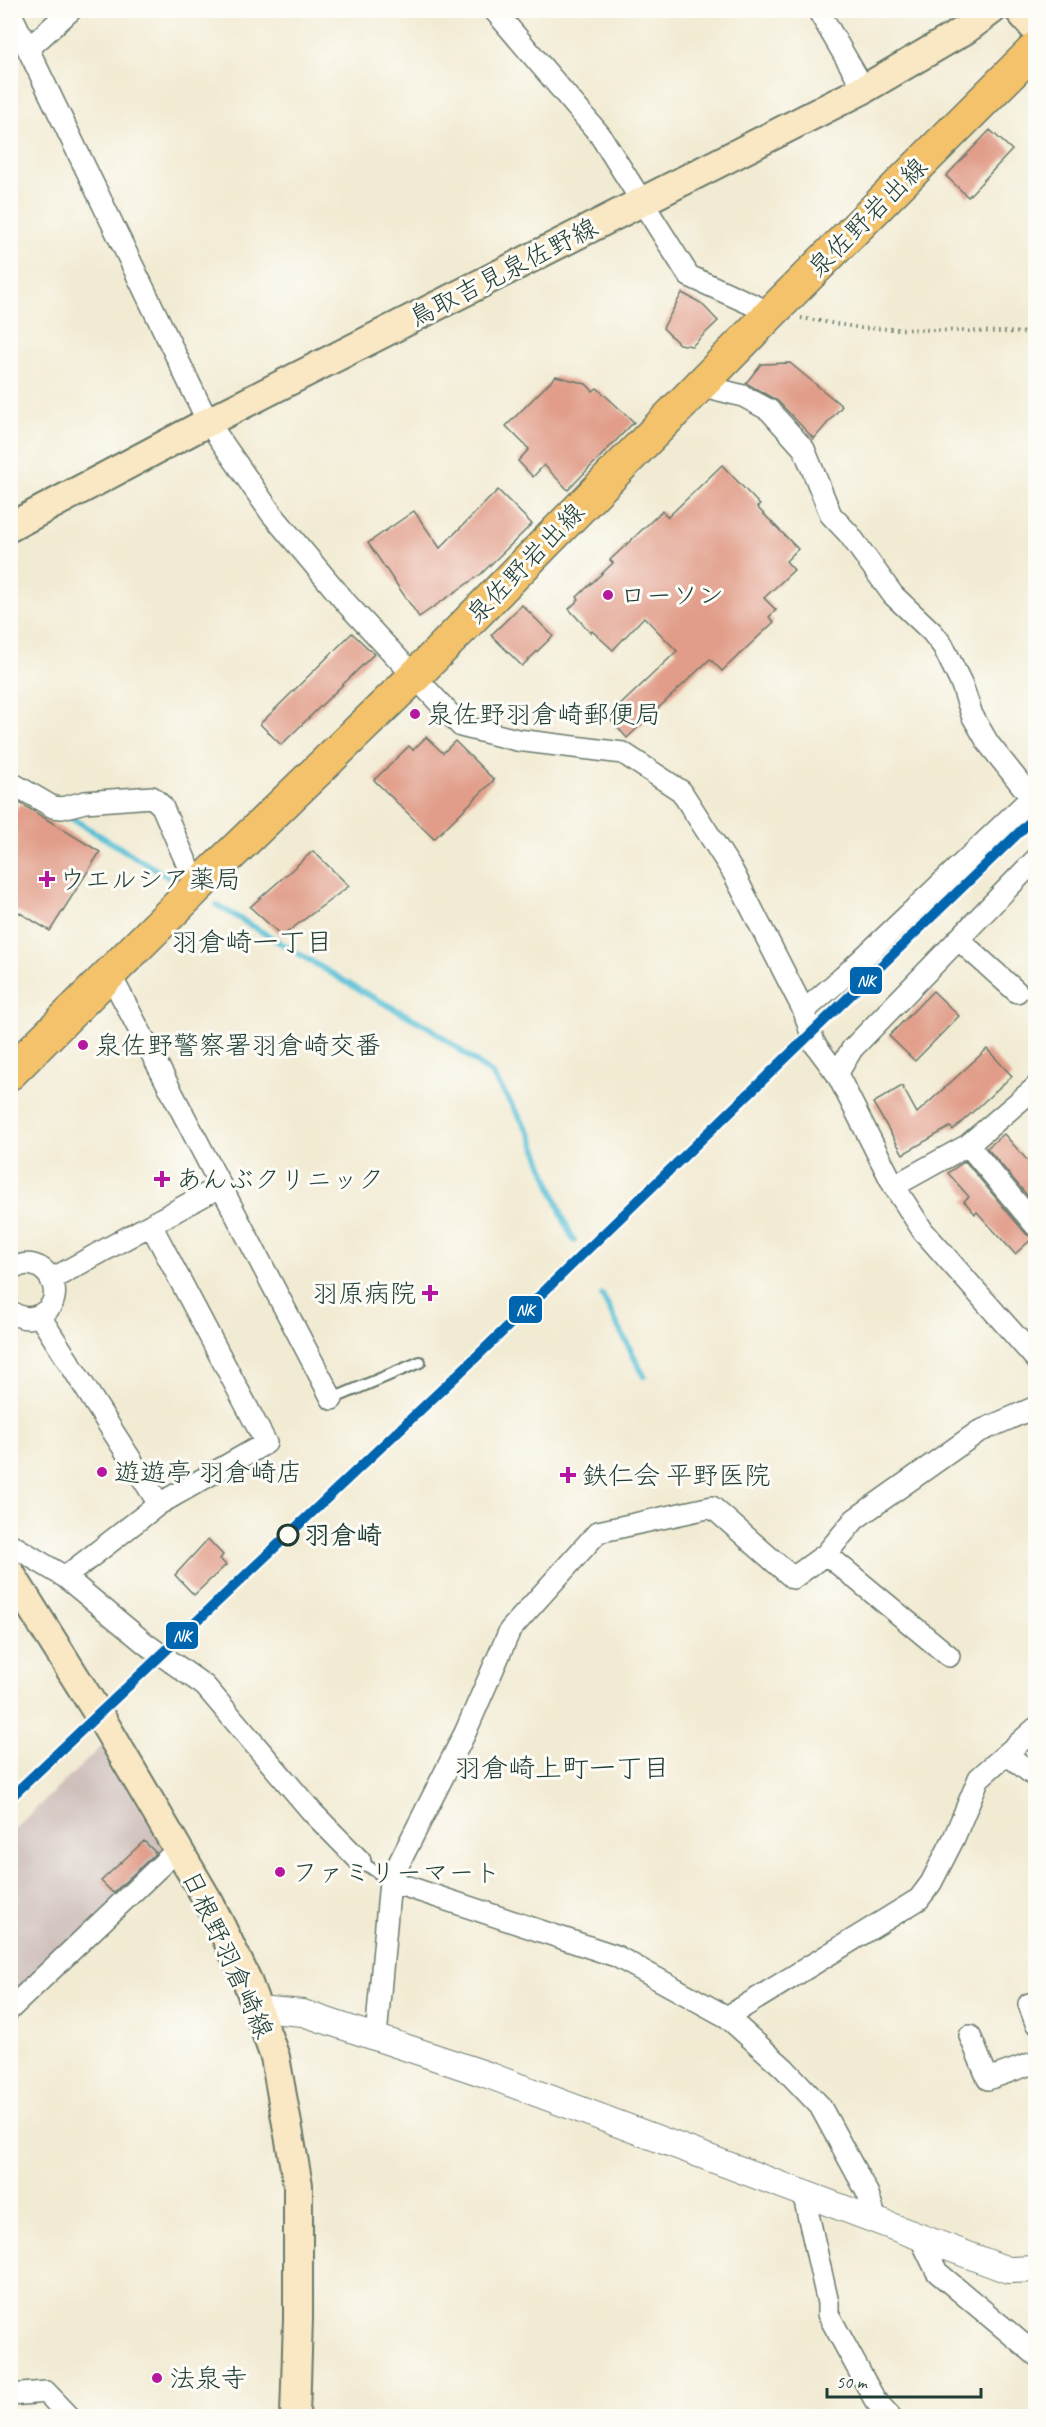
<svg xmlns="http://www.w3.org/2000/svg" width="1046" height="2427" viewBox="0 0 1046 2427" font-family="Caveat,'Klee One',sans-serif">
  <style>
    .industrial { fill: #cfc0bb }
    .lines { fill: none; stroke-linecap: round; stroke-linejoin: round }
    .stream { stroke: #58bfd6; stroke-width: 6 }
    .building { fill: #e19d89 }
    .service-casing { stroke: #697a6c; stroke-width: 14 }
    .minor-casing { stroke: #697a6c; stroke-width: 24 }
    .tertiary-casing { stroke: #697a6c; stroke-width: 28 }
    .secondary-casing { stroke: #697a6c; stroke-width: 32 }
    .primary-casing { stroke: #697a6c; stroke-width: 36 }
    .path { stroke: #697a6c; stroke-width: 4; stroke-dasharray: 1.5 4.5; stroke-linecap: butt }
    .service { stroke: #fff; stroke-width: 10 }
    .minor { stroke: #fff; stroke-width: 21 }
    .tertiary { stroke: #fff; stroke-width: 26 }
    .secondary { stroke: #fae7c3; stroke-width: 28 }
    .primary { stroke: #f3c26a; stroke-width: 33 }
    .rail-1-casing { stroke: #fdfcf7; stroke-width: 15 }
    .rail-1 { stroke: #0065af; stroke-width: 10 }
    .poi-dot { fill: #b5179e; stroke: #fdfcf7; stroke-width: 2 }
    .stop-dot { fill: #fdfcf7; stroke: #1f3d34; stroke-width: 3 }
    .labels { text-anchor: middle; stroke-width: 6; stroke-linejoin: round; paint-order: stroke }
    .street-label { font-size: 26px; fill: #1f3d34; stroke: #fdfcf7 }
    .poi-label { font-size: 26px; fill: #1f3d34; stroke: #fdfcf7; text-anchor: start }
    .stop-label { font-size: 26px; font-weight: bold; fill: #1f3d34; stroke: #fdfcf7; text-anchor: start }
    .neighbourhood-label { font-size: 27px; fill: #1f3d34; stroke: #fdfcf7 }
    .line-badge { stroke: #fdfcf7; stroke-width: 2 }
    .badge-label { font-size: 16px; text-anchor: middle; font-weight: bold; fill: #fff }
  </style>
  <rect width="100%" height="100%" fill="#fdfcf7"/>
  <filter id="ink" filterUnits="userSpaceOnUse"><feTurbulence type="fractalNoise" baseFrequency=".0167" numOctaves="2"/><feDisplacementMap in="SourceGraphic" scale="12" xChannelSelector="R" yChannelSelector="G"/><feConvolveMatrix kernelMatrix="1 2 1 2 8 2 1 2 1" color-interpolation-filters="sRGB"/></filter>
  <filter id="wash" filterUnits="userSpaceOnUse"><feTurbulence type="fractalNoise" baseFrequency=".008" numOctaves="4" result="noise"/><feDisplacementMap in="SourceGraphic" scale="24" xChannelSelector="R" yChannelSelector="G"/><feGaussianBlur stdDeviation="1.35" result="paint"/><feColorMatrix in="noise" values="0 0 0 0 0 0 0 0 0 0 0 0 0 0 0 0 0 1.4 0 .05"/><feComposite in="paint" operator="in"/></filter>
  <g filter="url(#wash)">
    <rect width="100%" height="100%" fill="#f2ebd3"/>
    <path class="industrial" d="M 103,1745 L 163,1846 L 163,1856 L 11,2001 L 11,1832 Z"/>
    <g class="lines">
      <path class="stream" d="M 10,768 L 11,769
        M 71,818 L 178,883
        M 217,905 L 361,991 L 429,1027 L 492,1074 L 531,1135 L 564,1220 L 574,1241
        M 602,1295 L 644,1376"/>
    </g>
    <g id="blocks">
      <path class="building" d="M 990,130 L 1012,150 L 968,197 L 946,176 Z
        M 682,293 L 701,303 L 718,321 L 692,346 L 679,344 L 663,328 Z
        M 790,363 L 842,406 L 814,439 L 778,401 L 746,383 L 761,364 Z
        M 556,376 L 586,384 L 593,391 L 597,388 L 634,422 L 568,490 L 544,465 L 533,477 L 518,461 L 529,449 L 506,426 Z
        M 722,465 L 760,505 L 757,507 L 798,549 L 786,561 L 794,570 L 764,598 L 776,610 L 769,617 L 774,622 L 722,671 L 710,659 L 627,738 L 611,720 L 617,714 L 614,711 L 677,651 L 644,617 L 613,650 L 592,631 L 591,633 L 569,609 L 579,599 L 577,597 L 613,563 L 610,560 L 662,511 L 668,517 Z
        M 498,490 L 532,524 L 481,574 L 419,617 L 368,543 L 414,511 L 440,548 Z
        M 522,605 L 553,636 L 522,666 L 491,635 Z
        M 352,633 L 374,654 L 281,745 L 260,724 Z
        M 426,737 L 443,753 L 455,741 L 494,780 L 434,839 L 374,780 L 409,746 L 413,750 Z
        M 20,803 L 100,852 L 50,931 L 10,907 L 10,817 Z
        M 313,851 L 349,886 L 282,936 L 250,907 Z
        M 933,991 L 959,1016 L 915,1061 L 889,1036 Z
        M 987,1049 L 1012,1076 L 953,1130 L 950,1127 L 903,1154 L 873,1103 L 902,1086 L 917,1113 Z
        M 1004,1134 L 1035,1169 L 1035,1197 L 1031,1200 L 987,1148 Z
        M 965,1161 L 1026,1234 L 1033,1238 L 1015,1254 L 977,1212 L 975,1214 L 964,1201 L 969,1197 L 948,1173 Z
        M 208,1539 L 223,1555 L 220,1559 L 226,1565 L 194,1595 L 175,1575 Z
        M 144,1841 L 156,1853 L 113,1893 L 101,1881 Z"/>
    </g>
  </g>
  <g filter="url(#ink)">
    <use href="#blocks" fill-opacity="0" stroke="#697a6c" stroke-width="1.5"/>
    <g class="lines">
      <g class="service-casing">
        <path id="service" d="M 332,1399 L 420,1362
          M 360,1861 L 390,1881"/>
      </g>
      <g class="minor-casing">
        <path id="minor" d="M 494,10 L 600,135 L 689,276 L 771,313
          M 818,10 L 864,89
          M 13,18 L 208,422 L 271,513 L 347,604 L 461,726 L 517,740 L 623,753 L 681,791 L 733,872 L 804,1011 L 814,1043 L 837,1074 L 894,1186 L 923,1231 L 1036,1359
          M 28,49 L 71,10
          M 700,385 L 743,396 L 769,410 L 804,449 L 831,515 L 849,534 L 893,595 L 932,632 L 943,646 L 962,685 L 972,715 L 988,743 L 1031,797
          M 10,782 L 53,807 L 62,808 L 85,802 L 152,797 L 162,806 L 197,887
          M 958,939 L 1017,992
          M 110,974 L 332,1399
          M 804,1011 L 844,976 L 1036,793
          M 837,1074 L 852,1049 L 1036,859
          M 968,1145 L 1036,1226
          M 894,1186 L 968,1145 L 1036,1087
          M 10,1271 C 44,1245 75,1302 37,1316 C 27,1320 18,1317 10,1311
          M 52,1279 L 221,1186
          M 39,1315 L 159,1504 L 266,1443 L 151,1225
          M 10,1544 L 65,1577 L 146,1644 L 205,1686 L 313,1813 L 360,1861
          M 826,1554 L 949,1656
          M 65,1577 L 159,1504
          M 1008,1755 L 1036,1777
          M 390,1881 L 616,1956 L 727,2017 L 784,2068 L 820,2106 L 868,2194 L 876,2220
          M 1029,2004 L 1036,2023
          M 10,2009 L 178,1849
          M 727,2017 L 919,1899 L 931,1883 L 954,1838 L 979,1778 L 1036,1728
          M 970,2036 L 988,2079 L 1036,2062
          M 376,2037 L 390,1881 L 465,1733 L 510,1630 L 598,1532 L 712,1507 L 793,1578 L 826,1554 L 855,1519 L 978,1432 L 1036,1407
          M 803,2192 L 828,2303 L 828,2314 L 875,2400 L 890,2416
          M 920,2237 L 937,2272 L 1036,2355
          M 10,2395 L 46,2392 L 69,2416"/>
      </g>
      <g class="tertiary-casing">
        <path id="tertiary" d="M 258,2009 L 303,2013 L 488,2075 L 1008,2270 L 1036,2269"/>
      </g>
      <g class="secondary-casing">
        <path id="secondary" d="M 1019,10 L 1036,30
          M 10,527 L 208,422 L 864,89 L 965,30 L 992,10
          M 10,1573 L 104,1723 L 210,1904 L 246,1978 L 275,2057 L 298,2185 L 298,2319 L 295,2416"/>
      </g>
      <g class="primary-casing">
        <path id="primary" d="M 10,1073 L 197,887 L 414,677 L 771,313 L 1036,48"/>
      </g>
      <path class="path" d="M 801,318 L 861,328 L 1036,333"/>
      <use href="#service" class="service"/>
      <use href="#minor" class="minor"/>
      <use href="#tertiary" class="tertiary"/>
      <use href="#secondary" class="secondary"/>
      <use href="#primary" class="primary"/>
      <g class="rail-1-casing">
        <path id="rail-1" d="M 10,1798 L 471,1362 L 1036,816"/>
      </g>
      <use href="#rail-1" class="rail-1"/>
    </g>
  </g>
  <g class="poi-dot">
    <circle cx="608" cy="595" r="6"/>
    <circle cx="415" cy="714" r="6"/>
    <path d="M44 870h6v6h6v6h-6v6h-6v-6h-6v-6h6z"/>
    <circle cx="83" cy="1045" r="6"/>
    <path d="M159 1170h6v6h6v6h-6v6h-6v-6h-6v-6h6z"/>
    <path d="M427 1284h6v6h6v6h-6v6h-6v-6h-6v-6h6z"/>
    <circle cx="102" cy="1472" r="6"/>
    <path d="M565 1466h6v6h6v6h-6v6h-6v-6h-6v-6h6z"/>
    <circle cx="280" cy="1872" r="6"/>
    <circle cx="157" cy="2378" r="6"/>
  </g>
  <circle class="stop-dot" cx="288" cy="1535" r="10"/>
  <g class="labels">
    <g class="street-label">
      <text transform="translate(867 217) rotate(-45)" y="9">泉佐野岩出線</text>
      <text transform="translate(503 272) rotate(-27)" y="9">鳥取吉見泉佐野線</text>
      <text transform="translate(525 563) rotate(-46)" y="9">泉佐野岩出線</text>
      <text transform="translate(228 1954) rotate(65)" y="9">日根野羽倉崎線</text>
    </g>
    <g class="poi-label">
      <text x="620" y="604">ローソン</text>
      <text x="427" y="723">泉佐野羽倉崎郵便局</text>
      <text x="59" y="888">ウエルシア薬局</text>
      <text x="95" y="1054">泉佐野警察署羽倉崎交番</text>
      <text x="176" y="1188">あんぶクリニック</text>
      <text x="416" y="1302" text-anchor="end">羽原病院</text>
      <text x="114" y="1481">遊遊亭 羽倉崎店</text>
      <text x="582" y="1484">鉄仁会 平野医院</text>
      <text x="292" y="1881">ファミリーマート</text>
      <text x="169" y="2387">法泉寺</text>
    </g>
    <g class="stop-label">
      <text x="304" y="1544">羽倉崎</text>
    </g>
    <g class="neighbourhood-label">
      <text x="252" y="951">羽倉崎一丁目</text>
      <text x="562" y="1777">羽倉崎上町一丁目</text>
    </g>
  </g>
  <g class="line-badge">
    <rect x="849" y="966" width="34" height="29" rx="6" fill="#0065af"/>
    <rect x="508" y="1295" width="35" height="29" rx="6" fill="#0065af"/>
    <rect x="165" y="1621" width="34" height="29" rx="6" fill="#0065af"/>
  </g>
  <g class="badge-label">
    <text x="866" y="986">NK</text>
    <text x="525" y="1315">NK</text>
    <text x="182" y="1641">NK</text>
  </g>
  <rect width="1046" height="2427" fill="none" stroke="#fdfcf7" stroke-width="36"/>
  <path d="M827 2388v9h154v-9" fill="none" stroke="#1f3d34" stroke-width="3"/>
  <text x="836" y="2388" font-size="18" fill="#1f3d34" stroke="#fdfcf7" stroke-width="4.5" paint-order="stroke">50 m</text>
</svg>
